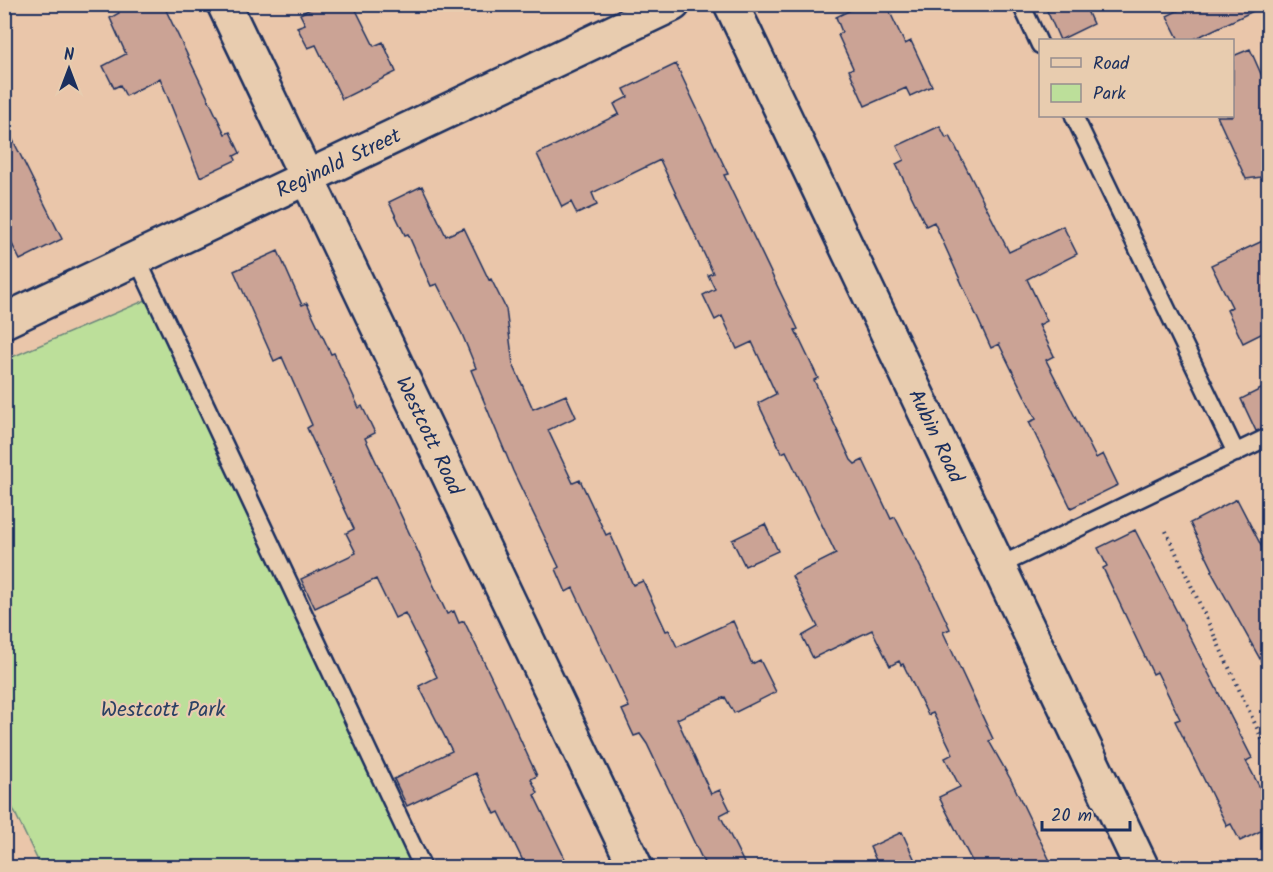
<svg xmlns="http://www.w3.org/2000/svg" width="1273" height="872" viewBox="0 0 1273 872" font-family="Kalam,sans-serif">
  <style>
    .green { fill: #bcdf9a; stroke: #6c877c; stroke-width: 1.5 }
    .building { fill: #cba395; stroke: #1b2f5e; stroke-width: 1.5 }
    .lines { fill: none; stroke-linecap: round; stroke-linejoin: round }
    .service-casing { stroke: #1b2f5e; stroke-width: 21 }
    .minor-casing { stroke: #1b2f5e; stroke-width: 38 }
    .path { stroke: #1b2f5e; stroke-width: 4; stroke-dasharray: 1.5 4.5; stroke-linecap: butt }
    .service { stroke: #e8ccaf; stroke-width: 16 }
    .minor { stroke: #e8ccaf; stroke-width: 33 }
    .labels { text-anchor: middle; stroke-width: 4.5; stroke-linejoin: round; paint-order: stroke }
    .street-label { font-size: 21px; fill: #1b2f5e; stroke: #e8ccaf }
    .park-label { font-size: 21px; fill: #2b4164; stroke: #e8ccaf }
  </style>
  <rect width="100%" height="100%" fill="#eac6aa"/>
  <filter id="ink" filterUnits="userSpaceOnUse"><feTurbulence type="fractalNoise" baseFrequency=".0167" numOctaves="2"/><feDisplacementMap in="SourceGraphic" scale="12" xChannelSelector="R" yChannelSelector="G"/><feConvolveMatrix kernelMatrix="1 2 1 2 8 2 1 2 1" color-interpolation-filters="sRGB"/></filter>
  <g filter="url(#ink)">
    <path class="green" d="M 146,300 L 413,867 L 41,867 L 5,792 L 5,360 Z"/>
    <path class="building" d="M 115,4 L 163,4 L 225,134 L 230,132 L 240,153 L 234,156 L 236,160 L 200,177 L 160,78 L 126,96 L 120,85 L 114,88 L 103,66 L 126,54 L 110,18 L 119,13 Z
      M 320,4 L 353,4 L 374,46 L 383,42 L 396,72 L 342,99 L 316,45 L 308,48 L 297,27 L 305,24 L 300,14 Z
      M 863,4 L 886,4 L 905,44 L 911,41 L 932,86 L 910,96 L 906,88 L 865,106 L 849,70 L 853,68 L 838,35 L 842,32 L 836,17 Z
      M 1044,4 L 1084,4 L 1093,24 L 1060,40 Z
      M 1191,4 L 1268,4 L 1192,40 L 1179,40 L 1167,16 Z
      M 1250,49 L 1269,92 L 1269,176 L 1246,179 L 1217,116 L 1233,116 L 1233,56 Z
      M 676,64 L 728,174 L 724,175 L 798,329 L 795,330 L 818,378 L 814,380 L 851,460 L 855,464 L 863,460 L 891,519 L 895,517 L 929,584 L 950,629 L 943,632 L 993,739 L 989,741 L 1011,780 L 1053,867 L 975,867 L 939,797 L 960,787 L 945,758 L 953,754 L 933,713 L 928,715 L 903,664 L 901,665 L 899,661 L 890,666 L 872,630 L 813,658 L 802,636 L 818,627 L 792,576 L 836,554 L 786,451 L 782,453 L 758,403 L 776,394 L 752,342 L 737,349 L 722,316 L 715,320 L 703,295 L 715,289 L 708,275 L 713,273 L 660,160 L 592,193 L 597,205 L 577,214 L 571,202 L 562,207 L 537,154 L 619,114 L 614,104 L 628,97 L 624,89 Z
      M 4,122 L 62,239 L 20,260 L 4,228 Z
      M 940,126 L 946,138 L 950,136 L 1009,252 L 1063,226 L 1077,254 L 1027,279 L 1047,321 L 1039,325 L 1054,356 L 1046,360 L 1096,458 L 1103,454 L 1118,485 L 1071,508 L 1029,422 L 1036,419 L 999,344 L 991,348 L 934,222 L 926,226 L 896,164 L 904,160 L 897,146 Z
      M 422,186 L 446,236 L 464,228 L 489,280 L 491,279 L 506,309 L 513,364 L 533,409 L 566,395 L 576,417 L 548,430 L 573,483 L 580,480 L 606,535 L 610,533 L 633,585 L 643,581 L 666,631 L 669,630 L 677,647 L 733,621 L 752,664 L 760,660 L 776,692 L 734,713 L 725,697 L 677,719 L 711,794 L 720,790 L 730,810 L 720,815 L 746,867 L 706,867 L 647,744 L 640,734 L 634,736 L 622,710 L 629,707 L 573,588 L 566,592 L 556,569 L 559,567 L 513,471 L 471,370 L 476,368 L 462,334 L 437,284 L 431,286 L 408,234 L 405,235 L 389,202 Z
      M 1269,238 L 1269,330 L 1243,343 L 1227,310 L 1232,307 L 1211,265 Z
      M 278,251 L 302,305 L 307,303 L 331,354 L 334,353 L 359,408 L 362,406 L 375,433 L 365,438 L 447,614 L 454,611 L 459,623 L 464,621 L 500,695 L 537,776 L 531,779 L 538,793 L 534,795 L 569,867 L 526,867 L 499,812 L 495,814 L 476,773 L 407,806 L 394,779 L 452,751 L 419,686 L 437,677 L 405,613 L 395,618 L 376,579 L 315,608 L 301,579 L 356,553 L 346,533 L 354,529 L 307,428 L 312,425 L 282,357 L 274,361 L 234,271 Z
      M 1269,385 L 1269,427 L 1256,431 L 1241,399 Z
      M 1237,499 L 1269,561 L 1269,675 L 1211,571 L 1213,570 L 1190,523 Z
      M 765,524 L 778,551 L 745,566 L 732,540 Z
      M 1135,530 L 1252,758 L 1246,761 L 1269,805 L 1269,827 L 1240,841 L 1231,824 L 1227,826 L 1175,721 L 1180,719 L 1157,672 L 1153,674 L 1103,568 L 1107,566 L 1098,548 Z
      M 902,832 L 918,867 L 879,867 L 870,847 Z"/>
    <g class="lines">
      <g class="service-casing">
        <path id="service" d="M 1021,4 L 1040,45
          M 1074,116 L 1236,453
          M 137,259 L 423,868
          M 999,566 L 1268,437"/>
      </g>
      <g class="minor-casing">
        <g id="minor">
          <path id="s1" d="M 224,4 L 636,868"/>
          <path id="s2" d="M 731,4 L 1142,868"/>
          <path id="s3" d="M 4,321 L 673,4"/>
        </g>
      </g>
      <path class="path" d="M 1265,491 L 1268,497
        M 1166,531 L 1268,752
        M 1268,751 L 1266,774 L 1268,779"/>
      <use href="#service" class="service"/>
      <use href="#minor" class="minor"/>
    </g>
  </g>
  <g class="labels">
    <g class="street-label">
      <text dy="7" stroke="none"><textPath href="#s3" startOffset="370">Reginald Street</textPath></text>
      <text dy="7" stroke="none"><textPath href="#s1" startOffset="478">Westcott Road</textPath></text>
      <text dy="7" stroke="none"><textPath href="#s2" startOffset="478">Aubin Road</textPath></text>
    </g>
    <g class="park-label">
      <text x="163" y="716">Westcott Park</text>
    </g>
  </g>
  <rect width="1273" height="872" fill="none" stroke="#e8ccaf" stroke-width="24"/>
  <rect x="12" y="12" width="1249" height="848" fill="none" stroke="#1b2f5e" stroke-width="2" filter="url(#ink)"/>
  <rect x="1039" y="39" width="195" height="78" fill="#e8ccaf" stroke="#968d8f" stroke-width="1.5"/>
  <rect x="1051" y="58" width="30" height="9" fill="#e8ccaf" stroke="#968d8f" stroke-width="1.5"/>
  <text x="1093" y="69" font-size="18" fill="#1b2f5e">Road</text>
  <rect x="1051" y="84" width="30" height="18" fill="#bcdf9a" stroke="#968d8f" stroke-width="1.5"/>
  <text x="1093" y="99" font-size="18" fill="#1b2f5e">Park</text>
  <g transform="translate(69 69)" stroke="#e8ccaf" stroke-width="4.5" paint-order="stroke">
  <path d="M0-4.5L10 22L0 15L-10 22Z" fill="#1b2f5e"/>
  <text y="-9" font-size="16" font-weight="bold" text-anchor="middle" fill="#1b2f5e">N</text>
  </g>
  <path d="M1042 821v9h88v-9" fill="none" stroke="#1b2f5e" stroke-width="3"/>
  <text x="1051" y="821" font-size="18" fill="#1b2f5e" stroke="#e8ccaf" stroke-width="4.5" paint-order="stroke">20 m</text>
</svg>
